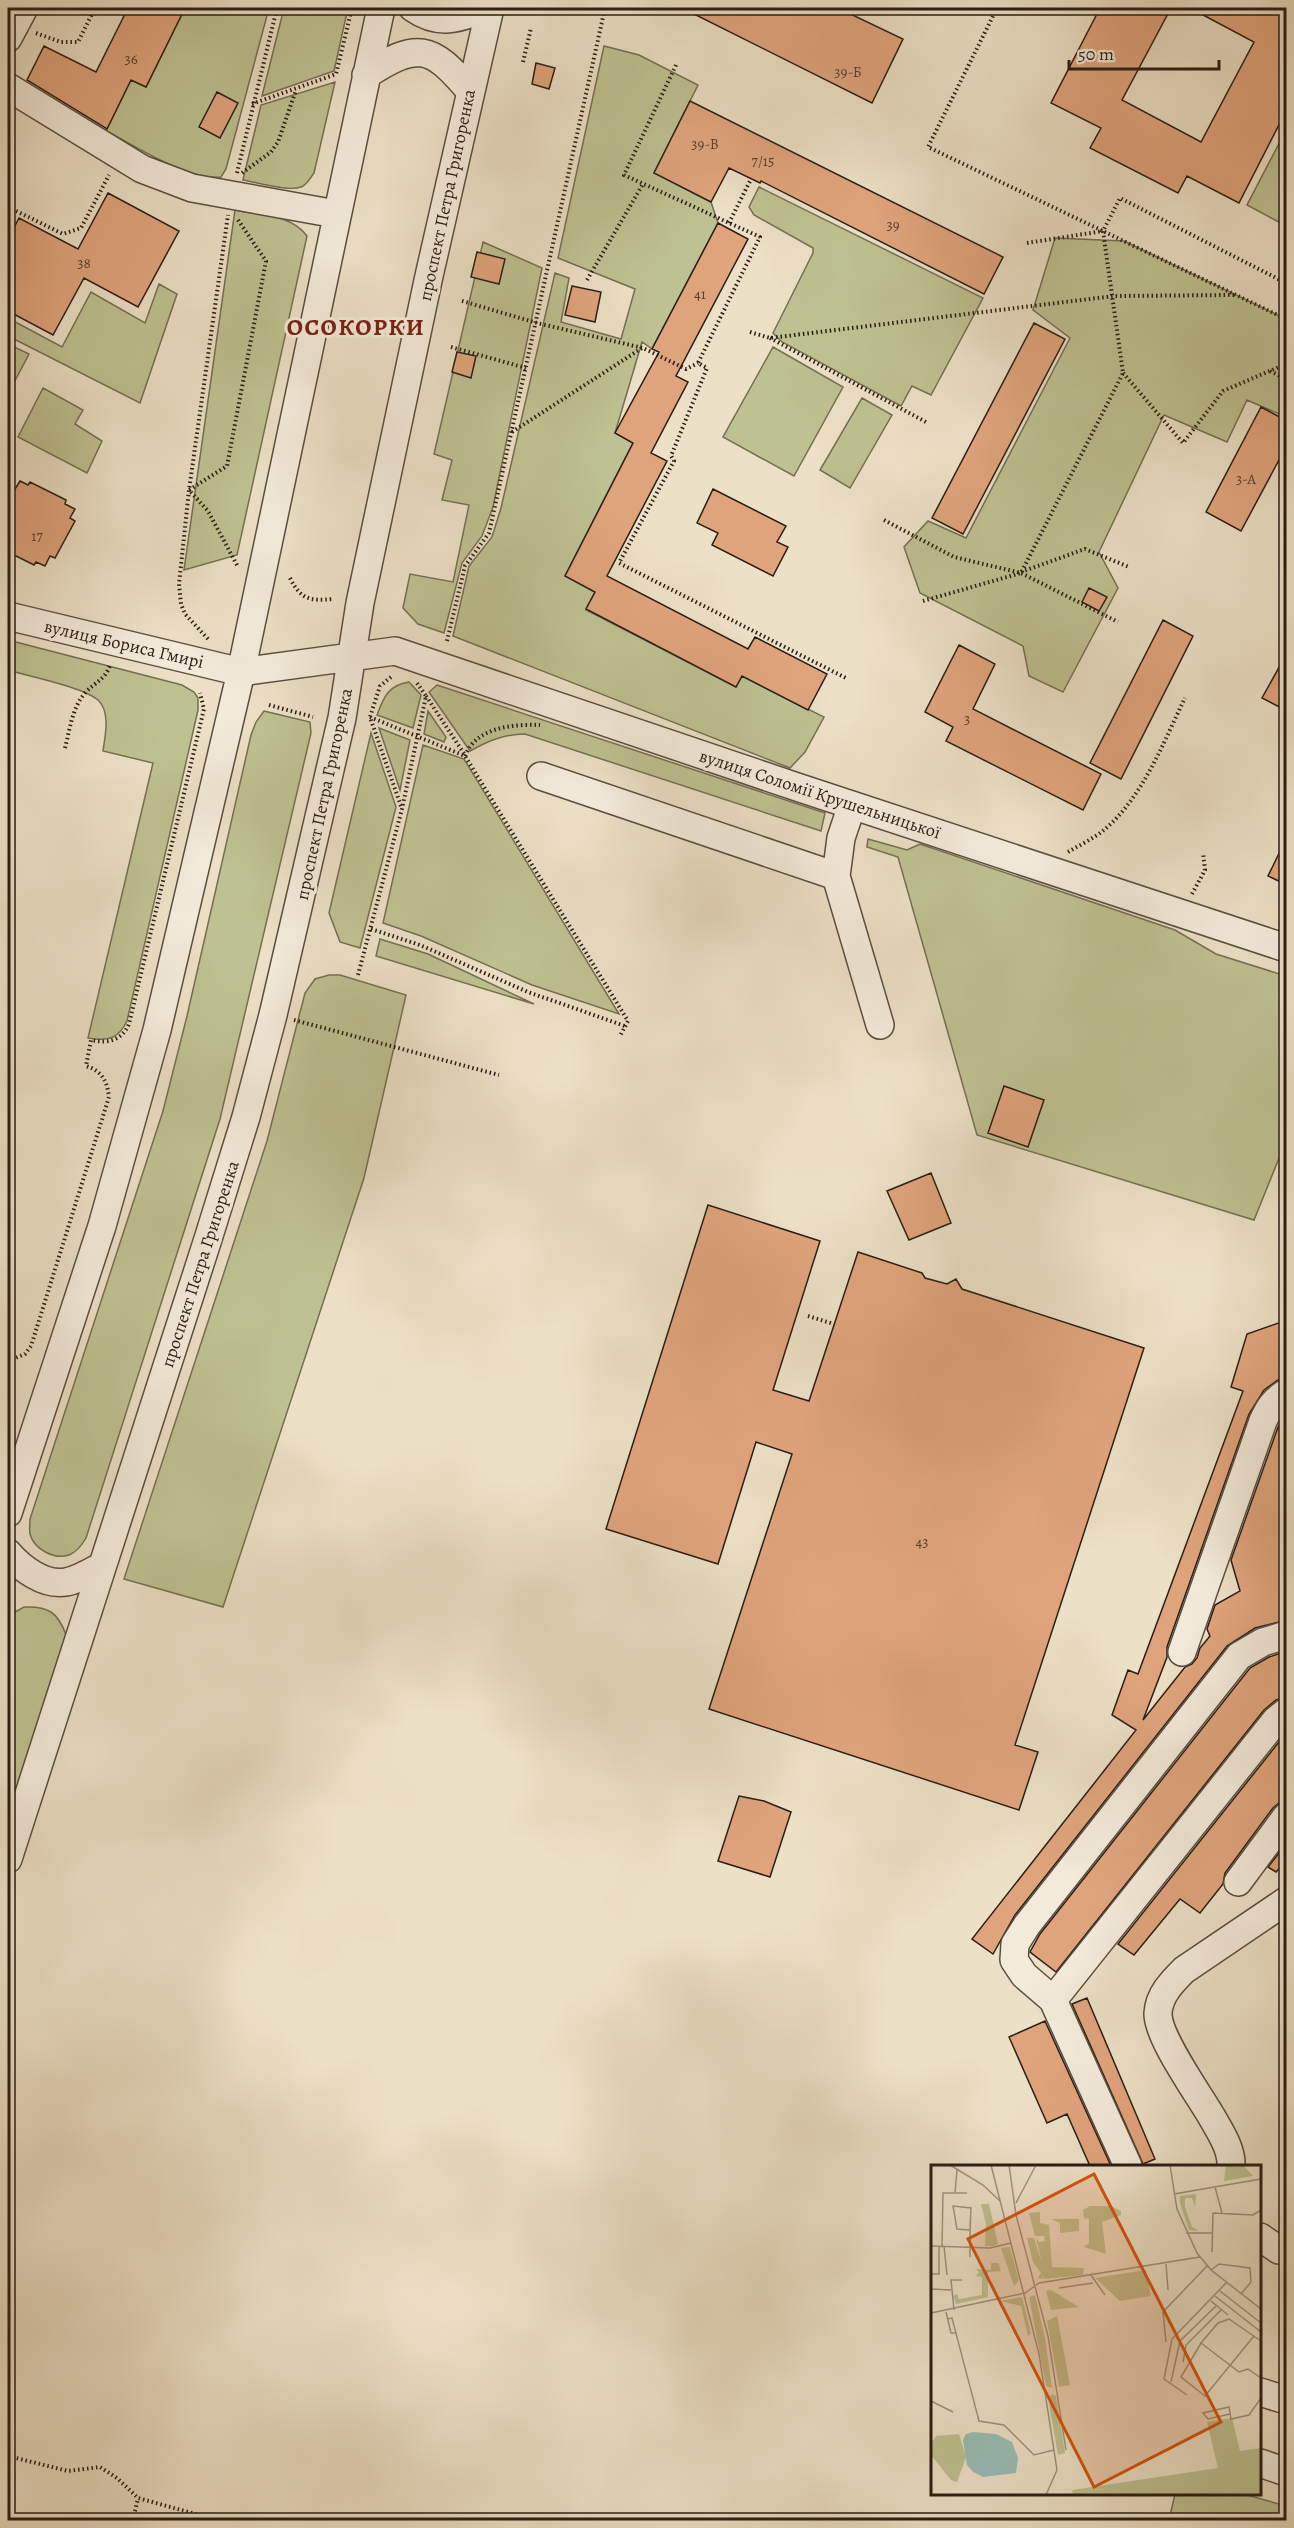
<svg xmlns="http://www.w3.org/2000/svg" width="1294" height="2528" viewBox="0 0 1294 2528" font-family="Alegreya,serif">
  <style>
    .green { fill: #bec191; stroke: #746f53; stroke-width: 1.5 }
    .building { fill: #e0a47c; stroke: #2a1d15; stroke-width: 1.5 }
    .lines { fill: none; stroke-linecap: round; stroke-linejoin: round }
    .minor-casing { stroke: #5a4e41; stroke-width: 30 }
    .path { stroke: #2a1d15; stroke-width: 4; stroke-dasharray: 1.5 3; stroke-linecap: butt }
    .minor { stroke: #f3ebda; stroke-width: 27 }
    .labels { text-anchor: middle; stroke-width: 6; stroke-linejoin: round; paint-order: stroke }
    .number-label { font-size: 15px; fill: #583f2f }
    .street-label { font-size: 18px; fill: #2a1d15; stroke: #f3ebda }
    .district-label { font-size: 24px; font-weight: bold; letter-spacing: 1.5px; fill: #7a1f14; stroke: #f3ebda }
    .inset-road { fill: none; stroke: #9e927f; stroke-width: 1.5 }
    .view { fill: #d5530d; fill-opacity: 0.15; stroke: #d5530d; stroke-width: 3 }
    .inset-edge { fill: none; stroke: #2a1d15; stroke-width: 3 }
  </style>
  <rect width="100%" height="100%" fill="#ece0c6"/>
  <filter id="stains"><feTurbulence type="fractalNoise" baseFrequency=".00333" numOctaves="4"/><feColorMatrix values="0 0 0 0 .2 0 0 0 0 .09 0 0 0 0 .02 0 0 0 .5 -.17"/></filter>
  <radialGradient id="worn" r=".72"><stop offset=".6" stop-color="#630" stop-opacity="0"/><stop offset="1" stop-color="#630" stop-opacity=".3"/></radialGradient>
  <path class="green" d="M 185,8 L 269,8 L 226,169 L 221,177 C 188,181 136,146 106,131 L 131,80 L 146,87 Z
    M 284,8 L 348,8 L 334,71 L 262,96 Z
    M 604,46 L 639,55 L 698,85 L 654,173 L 711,202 L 718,223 L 652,349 L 642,342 L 615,433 L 633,443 L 565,576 L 595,592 L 586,610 L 736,687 L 742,676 L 824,717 L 805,752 L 790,768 L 453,636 L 469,566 L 492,537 L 501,508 L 555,273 L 569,278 L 561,322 L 621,339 L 635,289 L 558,258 Z
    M 335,82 L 314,173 C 310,178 307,185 301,187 C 289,192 256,182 243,180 L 261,105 Z
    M 1286,130 L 1286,226 L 1247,205 Z
    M 759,187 L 983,298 L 931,395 L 912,386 L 901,406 L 782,342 L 773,333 L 813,253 L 813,248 L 754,215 L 749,207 Z
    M 235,210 C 259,215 291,214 307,236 L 237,555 L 184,570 Z
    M 1055,238 L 1124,241 L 1286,319 L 1286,417 L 1247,400 L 1227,442 L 1164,415 L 1099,552 L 1118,588 L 1063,692 L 1029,676 L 1023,646 L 920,593 L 904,547 L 928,521 L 966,538 L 1070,338 L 1033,310 Z
    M 483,242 L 542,268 L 493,507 L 482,536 L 462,563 L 444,633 L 418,624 L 403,608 L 410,574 L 453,582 L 469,505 L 442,500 L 452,460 L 434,454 Z
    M 159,284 L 177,294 L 140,403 L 8,336 L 8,318 L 62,347 L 91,292 L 145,323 Z
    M 8,344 L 29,354 L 8,394 Z
    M 773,347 L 843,387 L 794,476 L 723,437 Z
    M 43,388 L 83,410 L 75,424 L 102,441 L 87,473 L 18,437 Z
    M 862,398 L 892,415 L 850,488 L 820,470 Z
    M 8,640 L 182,685 L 194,692 L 198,698 L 198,710 L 127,1021 C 118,1040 107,1041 88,1038 L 153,763 L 103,751 C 105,736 111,712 98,700 C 83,687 28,676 8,670 Z
    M 409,682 L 421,695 L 413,728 L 377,715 C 384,696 389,685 409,682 Z
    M 437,685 L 825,813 L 821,831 L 525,734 C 504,734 488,741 470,751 L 429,692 Z
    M 264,711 L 310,722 L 311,733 L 220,1119 L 86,1538 C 82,1545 77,1552 69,1555 C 54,1560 34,1549 30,1534 C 29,1530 30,1524 30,1519 L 163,1111 L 187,1016 L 251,735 L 256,722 Z
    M 428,711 L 446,737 L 444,742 L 424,734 Z
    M 379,728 L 410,740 L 400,790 Z
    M 371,733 L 396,807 L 360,948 L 340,942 L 329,913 Z
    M 423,745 L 464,759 L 619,1014 L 532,985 L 421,936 L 383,923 Z
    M 868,839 L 907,850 L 920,844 L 1175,930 L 1216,954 L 1286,976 L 1286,1141 L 1254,1220 L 977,1135 L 898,857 L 867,847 Z
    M 380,939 L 428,954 L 534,1004 L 376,956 Z
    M 329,975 L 340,975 L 406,995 L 364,1178 L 223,1607 L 124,1579 L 267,1141 L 305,993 L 315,979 Z
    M 24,1607 C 48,1606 58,1612 66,1635 L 8,1815 L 8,1616 Z
    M 1175,2494 L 1244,2494 L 1286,2506 L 1286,2520 L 1169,2520 Z"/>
  <path class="building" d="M 128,8 L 185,8 L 146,87 L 131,80 L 107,129 L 27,80 L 44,46 L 96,72 Z
    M 682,8 L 838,8 L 903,39 L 872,103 Z
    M 1100,8 L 1171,8 L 1122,100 L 1201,142 L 1254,42 L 1190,8 L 1276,8 L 1287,13 L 1287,109 L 1239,203 L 1187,176 L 1178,193 L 1090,148 L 1101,128 L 1051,103 Z
    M 536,63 L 555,68 L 549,89 L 532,84 Z
    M 217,92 L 238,103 L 220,138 L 199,127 Z
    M 690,101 L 1003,257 L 984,294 L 761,181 L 760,183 L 729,168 L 711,202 L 654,173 Z
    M 108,193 L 179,231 L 138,307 L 84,278 L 53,335 L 8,311 L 8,239 L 19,218 L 78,249 Z
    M 718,223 L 748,239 L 676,376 L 688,382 L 651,453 L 667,461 L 607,576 L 748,649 L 755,637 L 827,674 L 808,710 L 742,676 L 736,687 L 586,609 L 595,592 L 565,576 L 633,443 L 615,433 L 659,352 L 652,349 Z
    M 477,252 L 505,259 L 499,284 L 471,277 Z
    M 572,286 L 601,292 L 595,322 L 565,315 Z
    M 1034,323 L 1065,339 L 963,534 L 932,518 Z
    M 457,352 L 476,356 L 471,378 L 452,372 Z
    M 1261,407 L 1287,421 L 1287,445 L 1241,531 L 1206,512 Z
    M 20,481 L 28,485 L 30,482 L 66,500 L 65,504 L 75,509 L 70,518 L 75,521 L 55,558 L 50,556 L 45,566 L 36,562 L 34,565 L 8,552 L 8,497 L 12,488 L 15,489 Z
    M 713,489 L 786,526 L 777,542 L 788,547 L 773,576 L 712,545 L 718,533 L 697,523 Z
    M 1089,588 L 1107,597 L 1099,611 L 1082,602 Z
    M 1163,620 L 1193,636 L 1121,779 L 1090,763 Z
    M 959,645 L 995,664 L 973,709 L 1101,774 L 1083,810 L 946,741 L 953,727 L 925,712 Z
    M 1287,653 L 1287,711 L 1262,698 Z
    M 1287,837 L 1287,885 L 1268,876 Z
    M 1004,1086 L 1044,1100 L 1028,1147 L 988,1133 Z
    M 931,1173 L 951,1223 L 909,1240 L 887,1191 Z
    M 708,1205 L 820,1241 L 773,1390 L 809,1401 L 858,1252 L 922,1273 L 925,1278 L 947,1284 L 956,1279 L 962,1289 L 1144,1348 L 1015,1745 L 1038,1752 L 1019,1810 L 709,1709 L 792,1454 L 756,1442 L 718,1564 L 606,1529 Z
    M 1287,1320 L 1287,1377 L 1278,1380 L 1264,1390 L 1249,1414 L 1167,1647 L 1167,1657 L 1143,1720 L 1185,1667 L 1192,1664 L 1197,1658 L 1200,1648 L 1210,1636 L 1207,1629 L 1215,1605 L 1240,1591 L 1231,1560 L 1278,1427 L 1287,1412 L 1287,1620 L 1255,1628 L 1227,1646 L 1015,1915 L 993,1954 L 972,1939 L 1136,1730 L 1112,1715 L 1128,1670 L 1138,1674 L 1243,1391 L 1231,1387 L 1247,1334 Z
    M 1287,1651 L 1287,1697 L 1276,1700 L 1264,1710 L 1056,1972 L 1030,1952 L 1040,1934 L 1250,1668 L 1269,1657 Z
    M 1287,1732 L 1287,1801 L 1279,1803 L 1273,1808 L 1225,1873 L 1223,1884 L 1200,1913 L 1180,1899 L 1134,1955 L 1118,1944 Z
    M 739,1796 L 764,1801 L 791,1812 L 770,1877 L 718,1861 Z
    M 1287,1843 L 1287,1860 L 1276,1872 L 1268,1867 Z
    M 1087,1998 L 1155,2159 L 1143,2164 L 1072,2004 Z
    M 1045,2021 L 1111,2166 L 1090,2166 L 1067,2114 L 1047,2123 L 1009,2037 Z"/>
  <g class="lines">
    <g class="minor-casing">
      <path id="minor" d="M 413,8 C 439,26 457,19 485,8
        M 8,38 L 24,8
        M 366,75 C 417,42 431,44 470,91
        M 8,87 L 142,169 L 192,188 L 336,214
        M 8,616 L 241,672 L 395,651 L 800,788 L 1286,948
        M 541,776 L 836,876
        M 852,805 L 841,838 L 836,876 L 880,1025
        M 8,1513 L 102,1226 L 157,1030 L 241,672 L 381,8
        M 8,1553 C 21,1568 44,1586 66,1582 C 78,1580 91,1572 102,1566
        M 1182,1652 L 1263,1421 C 1269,1408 1274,1400 1286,1393
        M 8,1859 L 208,1239 L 246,1117 L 273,1015 L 342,718 L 360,603 L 429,276 L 490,8
        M 1238,1882 L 1286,1817
        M 1053,2000 L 1276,1720 L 1286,1712
        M 1128,2166 L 1053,2000 L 1024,1975 L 1014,1960 L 1015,1944 L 1027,1925 L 1239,1656 L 1263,1642 L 1286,1635
        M 1231,2166 C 1232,2150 1221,2133 1213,2119 C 1200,2096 1157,2037 1158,2013 C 1159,1995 1172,1982 1184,1970 L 1286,1901
        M 1260,2237 L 1279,2250 L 1286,2249
        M 1260,2392 L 1286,2400
        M 1260,2463 L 1286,2472"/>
    </g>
    <path class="path" d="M 997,8 L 928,147 L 1286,319
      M 36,33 L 61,42 L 78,42 L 95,8
      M 523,62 L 531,28
      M 676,65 L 624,175 L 760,237 L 698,363 L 707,368 L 671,456 L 674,461 L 619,563 L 846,678
      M 252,104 L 336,74 L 352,8
      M 237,173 L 277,8
      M 242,173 L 271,152 L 278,142 L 296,90
      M 8,207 L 63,234 L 81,228 L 109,175
      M 238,220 L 266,261 L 227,466 L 189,490 L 208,511 L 238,567
      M 729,223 L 751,179
      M 1027,243 L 1103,231
      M 587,280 L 643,184
      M 462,301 L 537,323 L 643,348 L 686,369 L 698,363
      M 750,332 L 770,338 L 1114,296 L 1234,295
      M 770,338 L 926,422
      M 451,347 L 526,368
      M 1270,371 L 1286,379
      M 1123,373 L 1183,443 L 1223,391 L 1286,364
      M 512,432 L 642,348
      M 884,520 L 954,557 L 1021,573 L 1118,622
      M 1021,572 L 1085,549 L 1129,567
      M 290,578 C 301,600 310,601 333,599
      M 923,601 L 1021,573 L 1123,373 L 1103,231 L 1120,198 L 1286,283
      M 208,639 L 185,614 L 181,604 L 179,584 L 189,490 L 228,215
      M 447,641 L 465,566 L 489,533 L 605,8
      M 391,677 L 380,686 L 370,717 L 402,809
      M 426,696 L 465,755
      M 269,705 L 313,717
      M 370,717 L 465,756 L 628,1021 L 620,1036
      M 65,748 C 70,729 72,708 85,693 C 95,682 105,680 110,665
      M 465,756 C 476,727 513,724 540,725
      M 1068,852 C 1080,845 1094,838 1104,830 C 1143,797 1163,743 1185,698
      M 1192,894 L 1205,870 L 1203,853
      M 371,929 L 420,945 L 528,992 L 625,1026
      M 358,975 L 402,809 L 426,696 L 417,683
      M 294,1020 L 499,1075
      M 808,1316 L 834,1324
      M 8,1372 L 11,1360 L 25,1354 L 31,1346 L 109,1097 C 107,1081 102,1071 86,1066 L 91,1040 C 108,1044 122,1040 129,1024 L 204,709 L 200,693
      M 8,2456 L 68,2471 L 100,2467 L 117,2478 L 138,2498 L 217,2520
      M 133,2520 L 138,2498"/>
    <use href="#minor" class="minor"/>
  </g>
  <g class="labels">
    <g class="number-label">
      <text x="131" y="64">36</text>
      <text x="848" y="77">39-Б</text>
      <text x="705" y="149">39-В</text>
      <text x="763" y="166">7/15</text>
      <text x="893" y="230">39</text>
      <text x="84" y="268">38</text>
      <text x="700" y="299">41</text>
      <text x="1246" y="484">3-А</text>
      <text x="37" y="541">17</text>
      <text x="967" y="724">3</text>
      <text x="922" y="1547">43</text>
    </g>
    <g class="street-label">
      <text transform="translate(447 195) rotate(-78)" y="6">проспект Петра Григоренка</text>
      <text transform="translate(124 644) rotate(13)" y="6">вулиця Бориса Гмирі</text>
      <text transform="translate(324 794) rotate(-78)" y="6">проспект Петра Григоренка</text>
      <text transform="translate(820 794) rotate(18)" y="6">вулиця Соломії Крушельницької</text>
      <text transform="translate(200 1264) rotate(-72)" y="6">проспект Петра Григоренка</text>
    </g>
    <g class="district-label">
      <text x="356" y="335">ОСОКОРКИ</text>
    </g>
  </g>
  <g transform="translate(931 2165)">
    <rect width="330" height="330" fill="#ece0c6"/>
    <path d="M 295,0 L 312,0 L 322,11 L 293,16 ZM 265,29 L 264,42 L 261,33 L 254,33 L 254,42 L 261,62 L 268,66 L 258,65 L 249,38 L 249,31 ZM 50,39 L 58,39 L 67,79 L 63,81 L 54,81 L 55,59 ZM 159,41 L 180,41 L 190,46 L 190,50 L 171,57 L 175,89 L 153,82 L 158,78 L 158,54 L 153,53 L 152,45 ZM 109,47 L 109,58 L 118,60 L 121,102 L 153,103 L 152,110 L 113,114 L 111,109 L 112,114 L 107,113 L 110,108 L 102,97 L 96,73 L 103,73 L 111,98 L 105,73 L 108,77 L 114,76 L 113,71 L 104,71 L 98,48 ZM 120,54 L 148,54 L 148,66 L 129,68 L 129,58 ZM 79,82 L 88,116 L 83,121 L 70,83 ZM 66,94 L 70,106 L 57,107 L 57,132 L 25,139 L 22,131 L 26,129 L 28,134 L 51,130 L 51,112 L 45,111 L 48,107 L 45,104 L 60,105 L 60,98 L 67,98 ZM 215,105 L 220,131 L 189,136 L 164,113 ZM 120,125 L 148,142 L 120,145 L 115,126 ZM 104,130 L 114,173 L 121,223 L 115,221 L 98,132 ZM 91,132 L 100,168 L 97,171 L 90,141 L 69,136 ZM 126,151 L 139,220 L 128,222 L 116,156 ZM 121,229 L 125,231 L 134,288 L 127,290 L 117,233 ZM 301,253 L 309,286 L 330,283 L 330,330 L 142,330 L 141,325 L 287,303 L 276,257 ZM 28,269 L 35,292 L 26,317 L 20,315 L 0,290 L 0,278 L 5,271 Z" fill="#bec191"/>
    <path d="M 42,267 L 65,269 L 81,277 L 87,293 L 85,308 L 52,312 L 42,307 L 36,300 L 32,275 L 35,269 Z" fill="#99bdb5"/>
    <path class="inset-road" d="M 19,0 L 52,20 L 69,36M 60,0 L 108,189 L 126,305 L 115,330M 78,0 L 85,50 L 117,171 L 135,285M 239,0 L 246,44 L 266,88 L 280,105 L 330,144M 284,22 L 291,48M 24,28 L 26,5M 243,29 L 330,14M 85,38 L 105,0M 255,68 L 282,68M 0,81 L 59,83 L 80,78M 11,81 L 12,28 L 36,28M 13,81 L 16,110M 281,87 L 282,48 L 322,50 L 330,45M 39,92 L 39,65 L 40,43 L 22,41 L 26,64 L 39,65M 235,99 L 237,125M 280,105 L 288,99 L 319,103 L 320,117 L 310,129M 0,109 L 8,109 L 8,81M 160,110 L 174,130M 128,123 L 162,118M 0,124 L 20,125M 289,126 L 330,158M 284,131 L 330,167M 280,136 L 297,150M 23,145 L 20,115 L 31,115M 15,147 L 20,168 L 25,168M 0,148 L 94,128 L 108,118 L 269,92M 16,154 L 21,153 L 48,256 L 73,260 L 103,290 L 123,285M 330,176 L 298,154 L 287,158 L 270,178 L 308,207 L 317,204 L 330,213M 235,177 L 232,147 L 276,101M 270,178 L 250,212 L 274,231 L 323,171M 252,197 L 255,180 L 290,145M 240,217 L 249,176 L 285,141M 256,230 L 233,214 L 241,174 L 296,117M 0,236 L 22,247M 299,249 L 277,254 L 272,248 L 298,242 L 300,254 L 318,250 L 330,233"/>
    <path class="view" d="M 163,9 L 290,257 L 163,322 L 37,74 Z"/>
    <rect width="330" height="330" class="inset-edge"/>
  </g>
  <rect width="1294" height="2528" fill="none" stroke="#ece0c6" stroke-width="30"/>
  <rect x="9" y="9" width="1276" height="2510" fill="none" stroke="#2a1d15" stroke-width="3"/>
  <rect x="15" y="15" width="1264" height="2498" fill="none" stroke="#2a1d15" stroke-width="1.5"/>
  <path d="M1069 60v9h150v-9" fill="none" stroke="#2a1d15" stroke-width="3"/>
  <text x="1078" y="60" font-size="18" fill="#2a1d15" stroke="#f3ebda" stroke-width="4.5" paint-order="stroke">50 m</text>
  <rect width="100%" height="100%" filter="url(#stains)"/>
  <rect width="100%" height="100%" fill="url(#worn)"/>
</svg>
